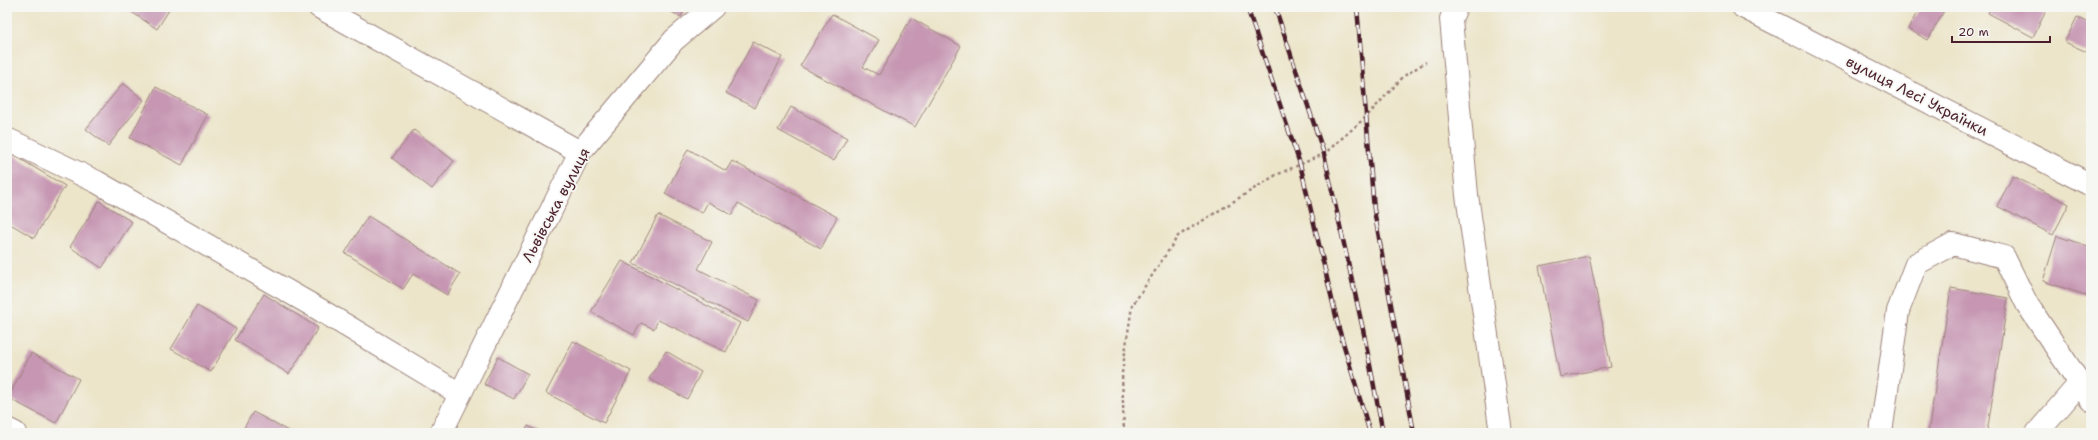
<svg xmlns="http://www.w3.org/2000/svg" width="2098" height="440" viewBox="0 0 2098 440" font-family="'Shantell Sans',sans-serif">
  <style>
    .building { fill: #c696b2 }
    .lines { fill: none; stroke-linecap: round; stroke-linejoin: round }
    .minor-casing { stroke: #9b827a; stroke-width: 24 }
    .path { stroke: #9b827a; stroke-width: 2.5; stroke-dasharray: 3 3; stroke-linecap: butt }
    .minor { stroke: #fff; stroke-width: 22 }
    .rail-casing { stroke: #4a1f2b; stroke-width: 4.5 }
    .rail { stroke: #f6f6f2; stroke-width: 3; stroke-dasharray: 9; stroke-linecap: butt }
    .labels { text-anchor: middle; stroke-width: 3.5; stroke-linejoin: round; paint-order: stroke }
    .street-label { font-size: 15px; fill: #4a1f2b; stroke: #f6f6f2 }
  </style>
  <rect width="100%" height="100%" fill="#f6f6f2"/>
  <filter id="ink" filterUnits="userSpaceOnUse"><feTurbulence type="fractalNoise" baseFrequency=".025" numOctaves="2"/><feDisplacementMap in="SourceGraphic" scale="8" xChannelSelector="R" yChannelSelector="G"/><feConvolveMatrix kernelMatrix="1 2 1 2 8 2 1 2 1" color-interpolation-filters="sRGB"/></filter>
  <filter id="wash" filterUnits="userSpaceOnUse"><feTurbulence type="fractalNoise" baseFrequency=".012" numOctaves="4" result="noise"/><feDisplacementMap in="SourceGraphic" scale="16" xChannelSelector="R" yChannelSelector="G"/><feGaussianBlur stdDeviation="0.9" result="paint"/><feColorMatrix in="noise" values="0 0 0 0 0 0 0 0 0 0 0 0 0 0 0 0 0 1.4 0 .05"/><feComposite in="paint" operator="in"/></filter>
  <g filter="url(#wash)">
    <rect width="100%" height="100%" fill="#ece5ca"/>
    <g id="blocks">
      <path class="building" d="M 124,7 L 171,7 L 157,29 Z
        M 662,7 L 686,7 L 681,17 Z
        M 1920,7 L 1946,7 L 1928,40 L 1908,29 Z
        M 1991,7 L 2048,7 L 2033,37 L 1988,13 Z
        M 832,14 L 879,40 L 863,67 L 879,75 L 911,18 L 961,46 L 915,127 L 800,66 Z
        M 2077,17 L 2091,24 L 2091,54 L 2065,42 Z
        M 753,42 L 782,57 L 755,108 L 726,93 Z
        M 123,83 L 144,100 L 108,146 L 86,129 Z
        M 156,87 L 208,115 L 182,165 L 130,138 Z
        M 791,107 L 847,138 L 834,161 L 778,130 Z
        M 414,130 L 454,161 L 432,189 L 392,158 Z
        M 688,149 L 726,171 L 732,161 L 837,217 L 821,249 L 738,203 L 732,215 L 708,202 L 702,213 L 665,194 Z
        M 7,151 L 65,186 L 34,238 L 7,222 Z
        M 2013,176 L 2069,204 L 2053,235 L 1997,206 Z
        M 99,201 L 132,222 L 102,268 L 70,247 Z
        M 658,215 L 712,242 L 698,269 L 759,300 L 748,322 L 633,263 Z
        M 368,216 L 460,274 L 447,295 L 413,274 L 403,289 L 345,253 Z
        M 2057,236 L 2091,247 L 2091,297 L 2043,281 Z
        M 1589,256 L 1611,367 L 1560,377 L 1539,266 Z
        M 622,261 L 740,323 L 726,352 L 658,320 L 654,329 L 641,323 L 634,335 L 591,312 Z
        M 1951,288 L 2008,298 L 1987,433 L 1928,433 Z
        M 264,294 L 318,328 L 289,374 L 235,340 Z
        M 197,306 L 236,329 L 211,372 L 171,349 Z
        M 573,341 L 631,371 L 604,423 L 546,393 Z
        M 666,351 L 701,372 L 687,399 L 649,379 Z
        M 31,353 L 79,379 L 56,423 L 8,398 Z
        M 498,357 L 528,374 L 514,399 L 484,384 Z
        M 253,412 L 292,433 L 241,433 Z
        M 528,426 L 542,433 L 524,433 Z"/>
    </g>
  </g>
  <g filter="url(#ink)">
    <use href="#blocks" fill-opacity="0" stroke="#9b827a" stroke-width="1"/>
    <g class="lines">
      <g class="minor-casing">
        <path id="minor" d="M 319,7 L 580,152
          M 1456,7 L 1451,19 L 1467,195 L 1501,433
          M 1743,7 L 2091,185
          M 7,139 L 97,182 L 317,308 L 460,394
          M 7,429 L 15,433
          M 441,433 L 580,152 L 674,40 L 713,7
          M 1881,433 L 1898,311 L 1916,264 L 1953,244 L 2004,257 L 2027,304 L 2091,400
          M 2037,433 L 2080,383"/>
      </g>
      <path class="path" d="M 1124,433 L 1122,373 L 1132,306 L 1178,236 L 1276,175 L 1324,154 L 1366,117 L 1404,76 L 1426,62"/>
      <use href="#minor" class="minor"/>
      <g class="rail-casing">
        <path id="rail" d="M 1247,7 L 1300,164 L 1339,329 L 1370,433
          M 1275,7 L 1324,154 L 1364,334 L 1383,433
          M 1357,7 L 1374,210 L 1414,433"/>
      </g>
      <use href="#rail" class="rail"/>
    </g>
  </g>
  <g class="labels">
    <g class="street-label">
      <text transform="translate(1917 96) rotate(27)" y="5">вулиця Лесі Українки</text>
      <text transform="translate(556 205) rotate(-62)" y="5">Львівська вулиця</text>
    </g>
  </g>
  <rect width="2098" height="440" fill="none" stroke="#f6f6f2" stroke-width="24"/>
  <path d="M1952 36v6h98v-6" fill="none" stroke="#4a1f2b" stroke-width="2"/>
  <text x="1958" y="36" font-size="12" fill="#4a1f2b" stroke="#f6f6f2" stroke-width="3" paint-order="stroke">20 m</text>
</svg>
